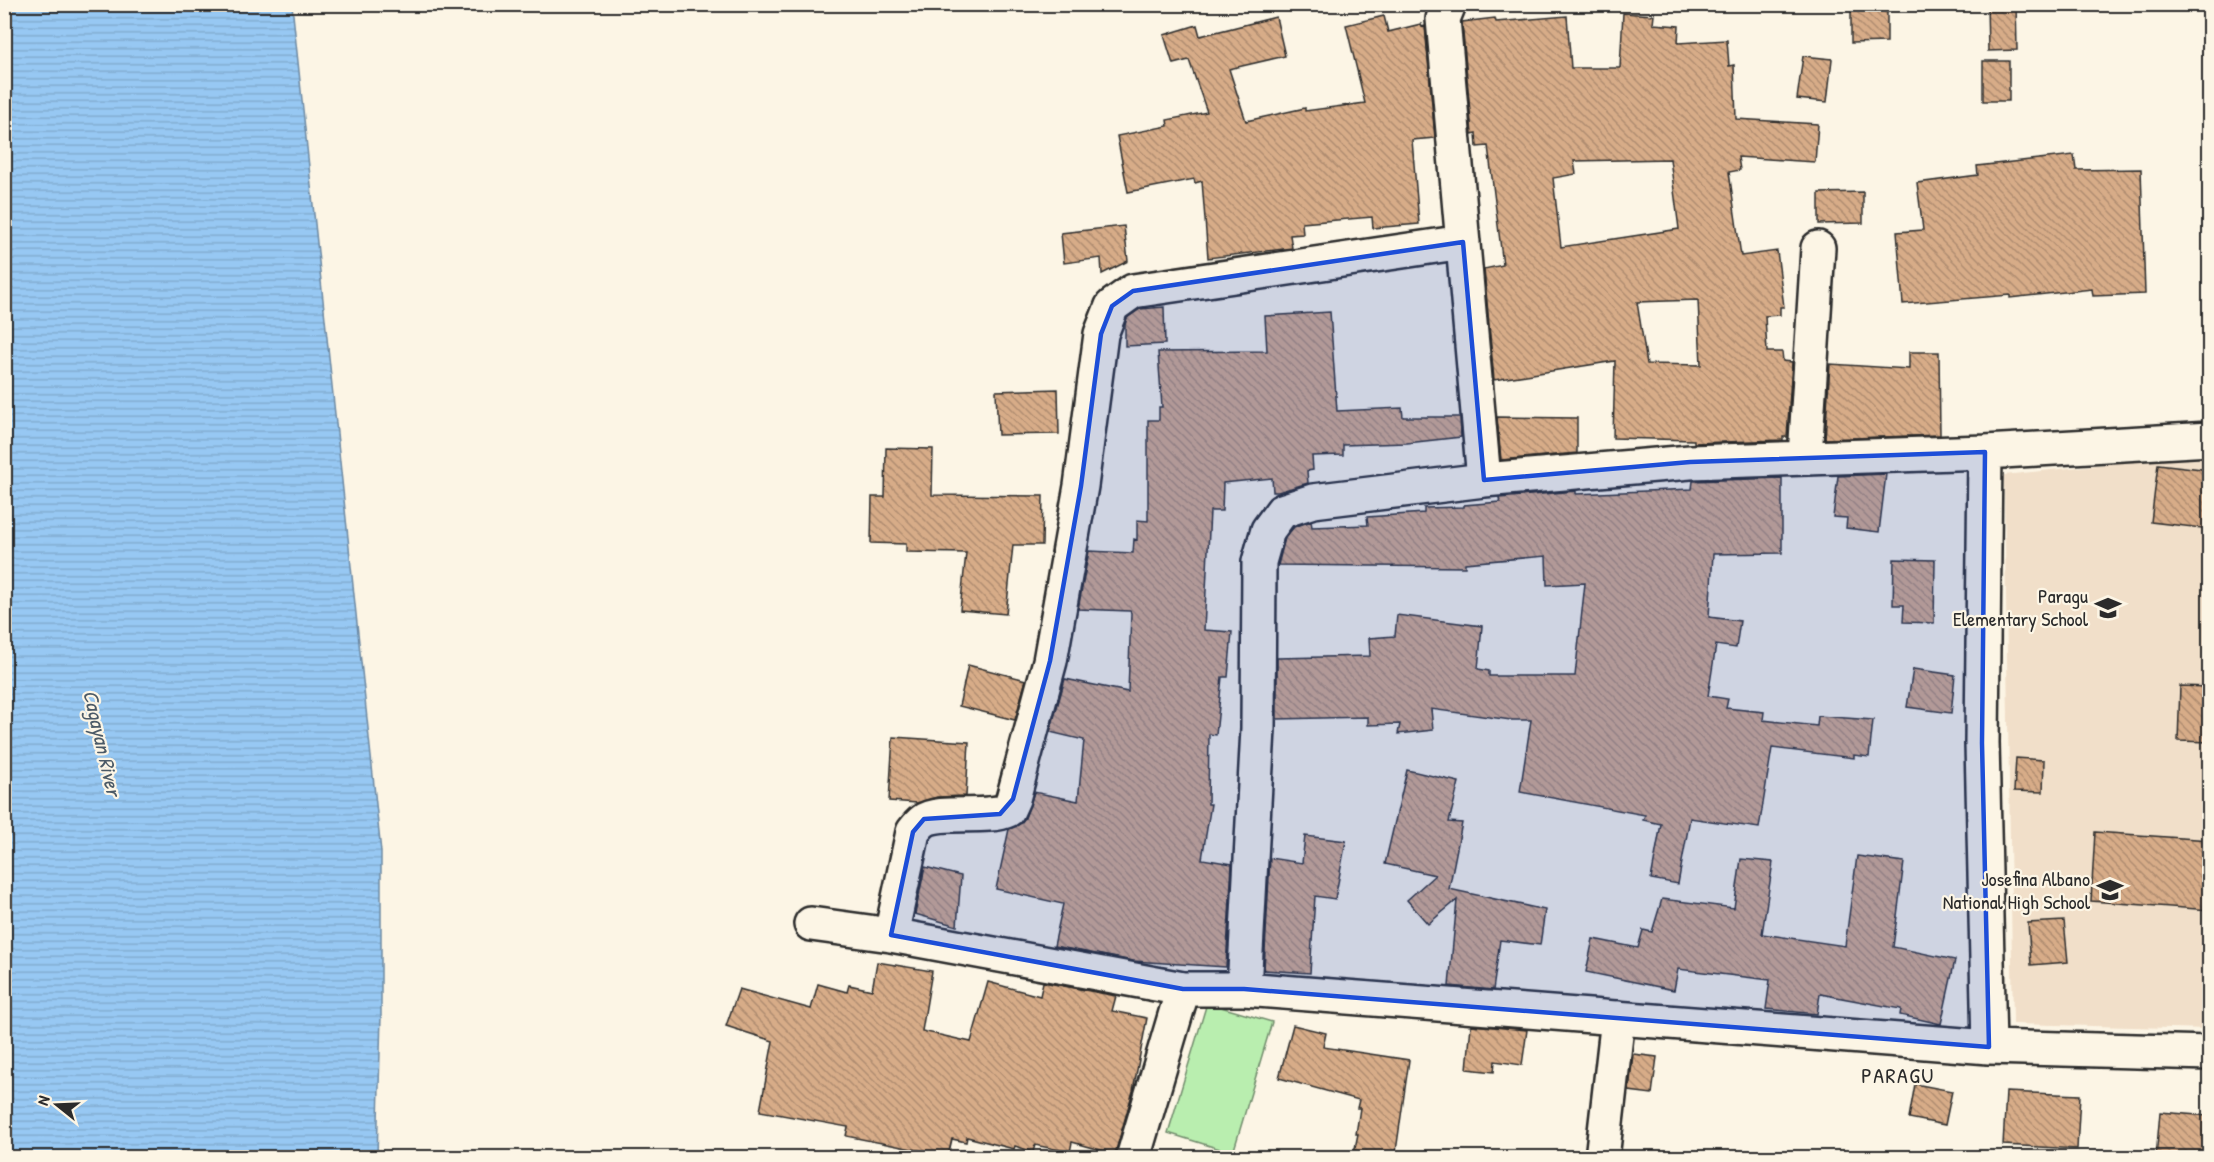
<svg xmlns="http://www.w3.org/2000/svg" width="2214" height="1162" viewBox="0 0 2214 1162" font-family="'Patrick Hand',sans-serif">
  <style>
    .built { fill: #f1dfc9 }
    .pitch { fill: #b9eeaf; stroke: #728c6d; stroke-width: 1.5 }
    .water { fill: url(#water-rules); stroke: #6c89a3; stroke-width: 1.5 }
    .building { fill: url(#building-back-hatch); stroke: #2b2b2b; stroke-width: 1.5; fill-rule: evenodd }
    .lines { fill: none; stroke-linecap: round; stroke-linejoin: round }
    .minor-casing { stroke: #2b2b2b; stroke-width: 38 }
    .minor { stroke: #fcf5e5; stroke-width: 33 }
    .marked { fill: #1d4ed8; fill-opacity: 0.2; stroke: #1d4ed8; stroke-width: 4.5; stroke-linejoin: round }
    .labels { text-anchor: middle; stroke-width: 4.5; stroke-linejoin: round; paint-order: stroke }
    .poi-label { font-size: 20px; fill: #2b2b2b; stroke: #fcf5e5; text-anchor: end }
    .water-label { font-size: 21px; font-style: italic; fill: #4b5a67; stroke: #fcf5e5 }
    .quarter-label { font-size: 22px; letter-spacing: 1.5px; fill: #2b2b2b; stroke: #fcf5e5 }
  </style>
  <defs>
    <pattern id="water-rules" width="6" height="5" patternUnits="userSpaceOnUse" patternTransform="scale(1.5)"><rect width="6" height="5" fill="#97c8f3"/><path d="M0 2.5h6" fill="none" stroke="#82acd0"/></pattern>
    <pattern id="building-back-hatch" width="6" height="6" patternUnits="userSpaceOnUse" patternTransform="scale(1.5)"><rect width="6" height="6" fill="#d7ac88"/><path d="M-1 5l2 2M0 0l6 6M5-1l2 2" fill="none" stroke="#af8c6f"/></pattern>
  </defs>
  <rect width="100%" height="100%" fill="#fcf5e5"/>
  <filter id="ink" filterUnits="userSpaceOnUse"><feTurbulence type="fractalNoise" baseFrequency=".0167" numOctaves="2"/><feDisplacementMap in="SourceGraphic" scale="12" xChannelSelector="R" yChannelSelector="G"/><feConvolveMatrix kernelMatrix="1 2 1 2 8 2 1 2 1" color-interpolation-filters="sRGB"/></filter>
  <g filter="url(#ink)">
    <path class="built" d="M 2209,453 L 2209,1029 L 2013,1024 L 2004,475 Z"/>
    <path class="pitch" d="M 1207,1003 L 1272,1022 L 1233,1153 L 1168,1133 Z"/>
    <path class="water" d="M 5,4 L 292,5 L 381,852 L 381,1016 L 377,1157 L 5,1157 Z"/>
    <path class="building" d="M 1987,4 L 2016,4 L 2017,50 L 1988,51 Z
      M 1887,9 L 1887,42 L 1851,43 L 1851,10 Z
      M 1623,13 L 1654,15 L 1653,24 L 1679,26 L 1678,43 L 1727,40 L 1729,66 L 1734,65 L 1736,119 L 1818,124 L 1815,162 L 1738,157 L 1740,170 L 1729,172 L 1741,256 L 1777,251 L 1784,307 L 1780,307 L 1780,315 L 1765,316 L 1767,352 L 1782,352 L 1783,361 L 1792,362 L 1787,437 L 1783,437 L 1783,440 L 1694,443 L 1694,440 L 1613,438 L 1615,361 L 1494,380 L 1484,269 L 1503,265 L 1488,146 L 1477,147 L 1476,133 L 1472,134 L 1462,22 L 1495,18 L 1496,22 L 1567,16 L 1571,68 L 1620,68 ZM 1670,159 L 1679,229 L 1561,247 L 1553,178 L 1576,174 L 1574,161 ZM 1698,300 L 1701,365 L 1647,364 L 1637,302 Z
      M 1384,16 L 1388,32 L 1421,24 L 1422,27 L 1425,26 L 1435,138 L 1412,140 L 1419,224 L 1373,228 L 1372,217 L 1302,223 L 1303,234 L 1290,235 L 1292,248 L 1208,258 L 1202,181 L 1195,183 L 1194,179 L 1128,192 L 1117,136 L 1168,126 L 1167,120 L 1207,112 L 1189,60 L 1173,64 L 1164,35 L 1197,25 L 1200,36 L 1276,17 L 1285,56 L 1229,69 L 1246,121 L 1305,108 L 1305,111 L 1365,103 L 1346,25 Z
      M 1803,56 L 1832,59 L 1827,102 L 1797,99 Z
      M 1983,61 L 2009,61 L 2009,101 L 1983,101 Z
      M 2074,155 L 2076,170 L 2141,169 L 2145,294 L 2093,296 L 2092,289 L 2010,298 L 2010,295 L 1903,304 L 1897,232 L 1923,230 L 1917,183 L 1978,175 L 1977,166 Z
      M 1863,192 L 1863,223 L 1819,224 L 1819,193 Z
      M 1124,226 L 1128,261 L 1102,274 L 1101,258 L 1064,263 L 1061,233 Z
      M 1164,307 L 1165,344 L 1125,346 L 1125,325 L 1127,318 L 1140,309 Z
      M 1330,312 L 1337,411 L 1402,408 L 1403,417 L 1460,417 L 1461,437 L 1407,443 L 1343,445 L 1343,455 L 1312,456 L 1313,470 L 1307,471 L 1308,483 L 1278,492 L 1273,492 L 1272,478 L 1223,483 L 1222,511 L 1210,511 L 1204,630 L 1232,632 L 1228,677 L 1222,677 L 1216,735 L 1209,734 L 1208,804 L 1211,804 L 1202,859 L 1232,864 L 1226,967 L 1133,961 L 1054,946 L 1063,904 L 996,889 L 1009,829 L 1020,824 L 1025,818 L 1034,792 L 1078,801 L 1084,740 L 1050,732 L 1065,679 L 1128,692 L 1131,613 L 1130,611 L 1078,609 L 1089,551 L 1133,553 L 1134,539 L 1137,540 L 1137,520 L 1148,521 L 1148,420 L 1159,420 L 1159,407 L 1162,407 L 1158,352 L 1267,351 L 1265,316 Z
      M 1909,352 L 1939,352 L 1940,435 L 1825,439 L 1830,364 L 1909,369 Z
      M 1058,389 L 1059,434 L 998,435 L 996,391 Z
      M 1497,417 L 1577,418 L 1577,453 L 1501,460 Z
      M 886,448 L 933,449 L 932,495 L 1043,496 L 1042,545 L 1013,545 L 1006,614 L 960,610 L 966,553 L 906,552 L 906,544 L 871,543 L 872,497 L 885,497 Z
      M 2158,464 L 2210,470 L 2210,529 L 2151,522 Z
      M 1886,474 L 1879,532 L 1846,528 L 1847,518 L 1833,517 L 1838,476 Z
      M 1782,478 L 1782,553 L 1713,554 L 1709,617 L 1740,621 L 1736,648 L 1716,645 L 1708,696 L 1728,699 L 1726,708 L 1764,712 L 1763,720 L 1817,726 L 1818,716 L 1873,720 L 1869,757 L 1854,755 L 1854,758 L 1772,748 L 1759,828 L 1690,818 L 1678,884 L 1651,879 L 1661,824 L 1643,820 L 1645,815 L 1520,792 L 1531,720 L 1511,720 L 1431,709 L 1433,730 L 1398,734 L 1400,724 L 1368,725 L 1368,717 L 1277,719 L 1277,658 L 1370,656 L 1369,638 L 1395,636 L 1397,615 L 1482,626 L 1478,669 L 1489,671 L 1489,676 L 1575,676 L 1585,583 L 1547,585 L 1546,556 L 1465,563 L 1465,567 L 1278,565 L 1285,538 L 1294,527 L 1311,521 L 1312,527 L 1368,525 L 1367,517 L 1424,513 L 1424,508 L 1464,507 L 1464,505 L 1500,502 L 1499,498 L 1576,491 L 1576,494 L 1692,489 L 1693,481 Z
      M 1894,559 L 1935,560 L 1934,623 L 1903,622 L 1904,605 L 1893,605 Z
      M 968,665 L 1026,680 L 1015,720 L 959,706 Z
      M 1913,669 L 1955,675 L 1951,713 L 1907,707 Z
      M 2180,686 L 2210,687 L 2210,742 L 2178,741 Z
      M 893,737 L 969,742 L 966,796 L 937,797 L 918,803 L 889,801 Z
      M 2016,758 L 2044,760 L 2043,792 L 2014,791 Z
      M 1407,770 L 1459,782 L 1449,822 L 1462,823 L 1449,889 L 1545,910 L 1540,945 L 1500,940 L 1493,990 L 1449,986 L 1457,900 L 1428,924 L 1407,900 L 1435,875 L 1385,864 Z
      M 2095,832 L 2210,840 L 2210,910 L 2091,901 Z
      M 1305,836 L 1346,841 L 1335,899 L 1315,896 L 1310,973 L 1264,970 L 1270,858 L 1302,863 Z
      M 1857,856 L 1904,862 L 1893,947 L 1955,960 L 1941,1024 L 1900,1015 L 1901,1009 L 1820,994 L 1817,1014 L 1766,1009 L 1770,980 L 1678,969 L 1674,990 L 1586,972 L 1593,939 L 1638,948 L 1643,930 L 1652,932 L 1662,899 L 1734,908 L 1741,859 L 1773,862 L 1762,934 L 1845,946 Z
      M 925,867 L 961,876 L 957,926 L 915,914 Z
      M 2064,921 L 2068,962 L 2031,965 L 2028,923 Z
      M 877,962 L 932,971 L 922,1031 L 971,1042 L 988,982 L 1040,996 L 1043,982 L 1116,996 L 1112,1011 L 1147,1018 L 1133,1091 L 1115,1154 L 1072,1142 L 1070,1152 L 1035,1145 L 1033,1152 L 1015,1146 L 1014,1149 L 967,1137 L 966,1142 L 952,1139 L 948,1156 L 846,1136 L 848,1127 L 760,1111 L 773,1041 L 726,1026 L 739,989 L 811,1009 L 818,984 L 847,992 L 849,985 L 872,990 Z
      M 1293,1025 L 1326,1033 L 1323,1047 L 1409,1060 L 1395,1158 L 1353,1158 L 1358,1134 L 1356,1134 L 1360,1108 L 1357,1108 L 1359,1100 L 1279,1078 Z
      M 1471,1025 L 1527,1030 L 1522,1065 L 1495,1061 L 1494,1072 L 1467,1069 Z
      M 1633,1054 L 1657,1057 L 1652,1094 L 1629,1091 Z
      M 1915,1084 L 1952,1091 L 1945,1125 L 1909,1118 Z
      M 2006,1092 L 2080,1095 L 2077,1149 L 2003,1145 Z
      M 2160,1112 L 2210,1116 L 2210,1158 L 2156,1158 Z"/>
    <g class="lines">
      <g class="minor-casing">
        <path id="minor" d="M 1449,4 L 1443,19 L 1484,480
          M 1985,452 L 1982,743 L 1989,1047
          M 1805,457 L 1818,248
          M 811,924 L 891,935 L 1183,989 L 1244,989 L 1989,1047 L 2210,1053
          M 891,935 L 913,832 C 916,828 919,824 923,821 C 939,809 987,820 1008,810 L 1013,799 L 1050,661 L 1081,486 L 1101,334 L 1112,306 L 1133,291 L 1463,242
          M 1244,989 L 1258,729 L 1259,562 L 1268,530 L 1282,511 L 1313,501 L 1484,480 L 1690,462 L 1985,452 L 2210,439
          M 1133,1158 L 1183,989
          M 1602,1158 L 1618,1018"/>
      </g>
      <use href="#minor" class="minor"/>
    </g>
  </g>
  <path class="marked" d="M 1463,242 L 1484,480 L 1690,462 L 1985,452 L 1982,743 L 1989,1047 L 1244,989 L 1183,989 L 891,935 L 913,832 L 924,819 L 1000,814 L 1013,799 L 1050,661 L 1081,486 L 1101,334 L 1112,306 L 1133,291 Z"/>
  <defs>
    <g id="school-bare" transform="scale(2.07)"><path d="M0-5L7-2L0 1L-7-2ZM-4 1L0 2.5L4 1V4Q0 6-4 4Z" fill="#2b2b2b" stroke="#fcf5e5" stroke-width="2.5" paint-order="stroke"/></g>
  </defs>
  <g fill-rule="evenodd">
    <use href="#school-bare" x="2108" y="608"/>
    <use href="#school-bare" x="2110" y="890"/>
  </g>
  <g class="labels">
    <g class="poi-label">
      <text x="2088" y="603">Paragu<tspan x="2088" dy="23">Elementary School</tspan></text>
      <text x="2090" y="886">Josefina Albano<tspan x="2090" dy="23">National High School</tspan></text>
    </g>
    <g class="water-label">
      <text transform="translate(102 743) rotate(77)" y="7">Cagayan River</text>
    </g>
    <g class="quarter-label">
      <text x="1898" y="1083">PARAGU</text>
    </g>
  </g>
  <rect width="2214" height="1162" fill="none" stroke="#fcf5e5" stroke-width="24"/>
  <rect x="12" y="12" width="2190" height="1138" fill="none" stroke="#2b2b2b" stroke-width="2" filter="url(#ink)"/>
  <g transform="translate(57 1105) rotate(288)" stroke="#fcf5e5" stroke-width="4.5" paint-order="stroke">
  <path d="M0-4.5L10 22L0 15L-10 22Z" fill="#2b2b2b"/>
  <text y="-9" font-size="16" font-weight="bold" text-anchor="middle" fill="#2b2b2b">N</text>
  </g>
</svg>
